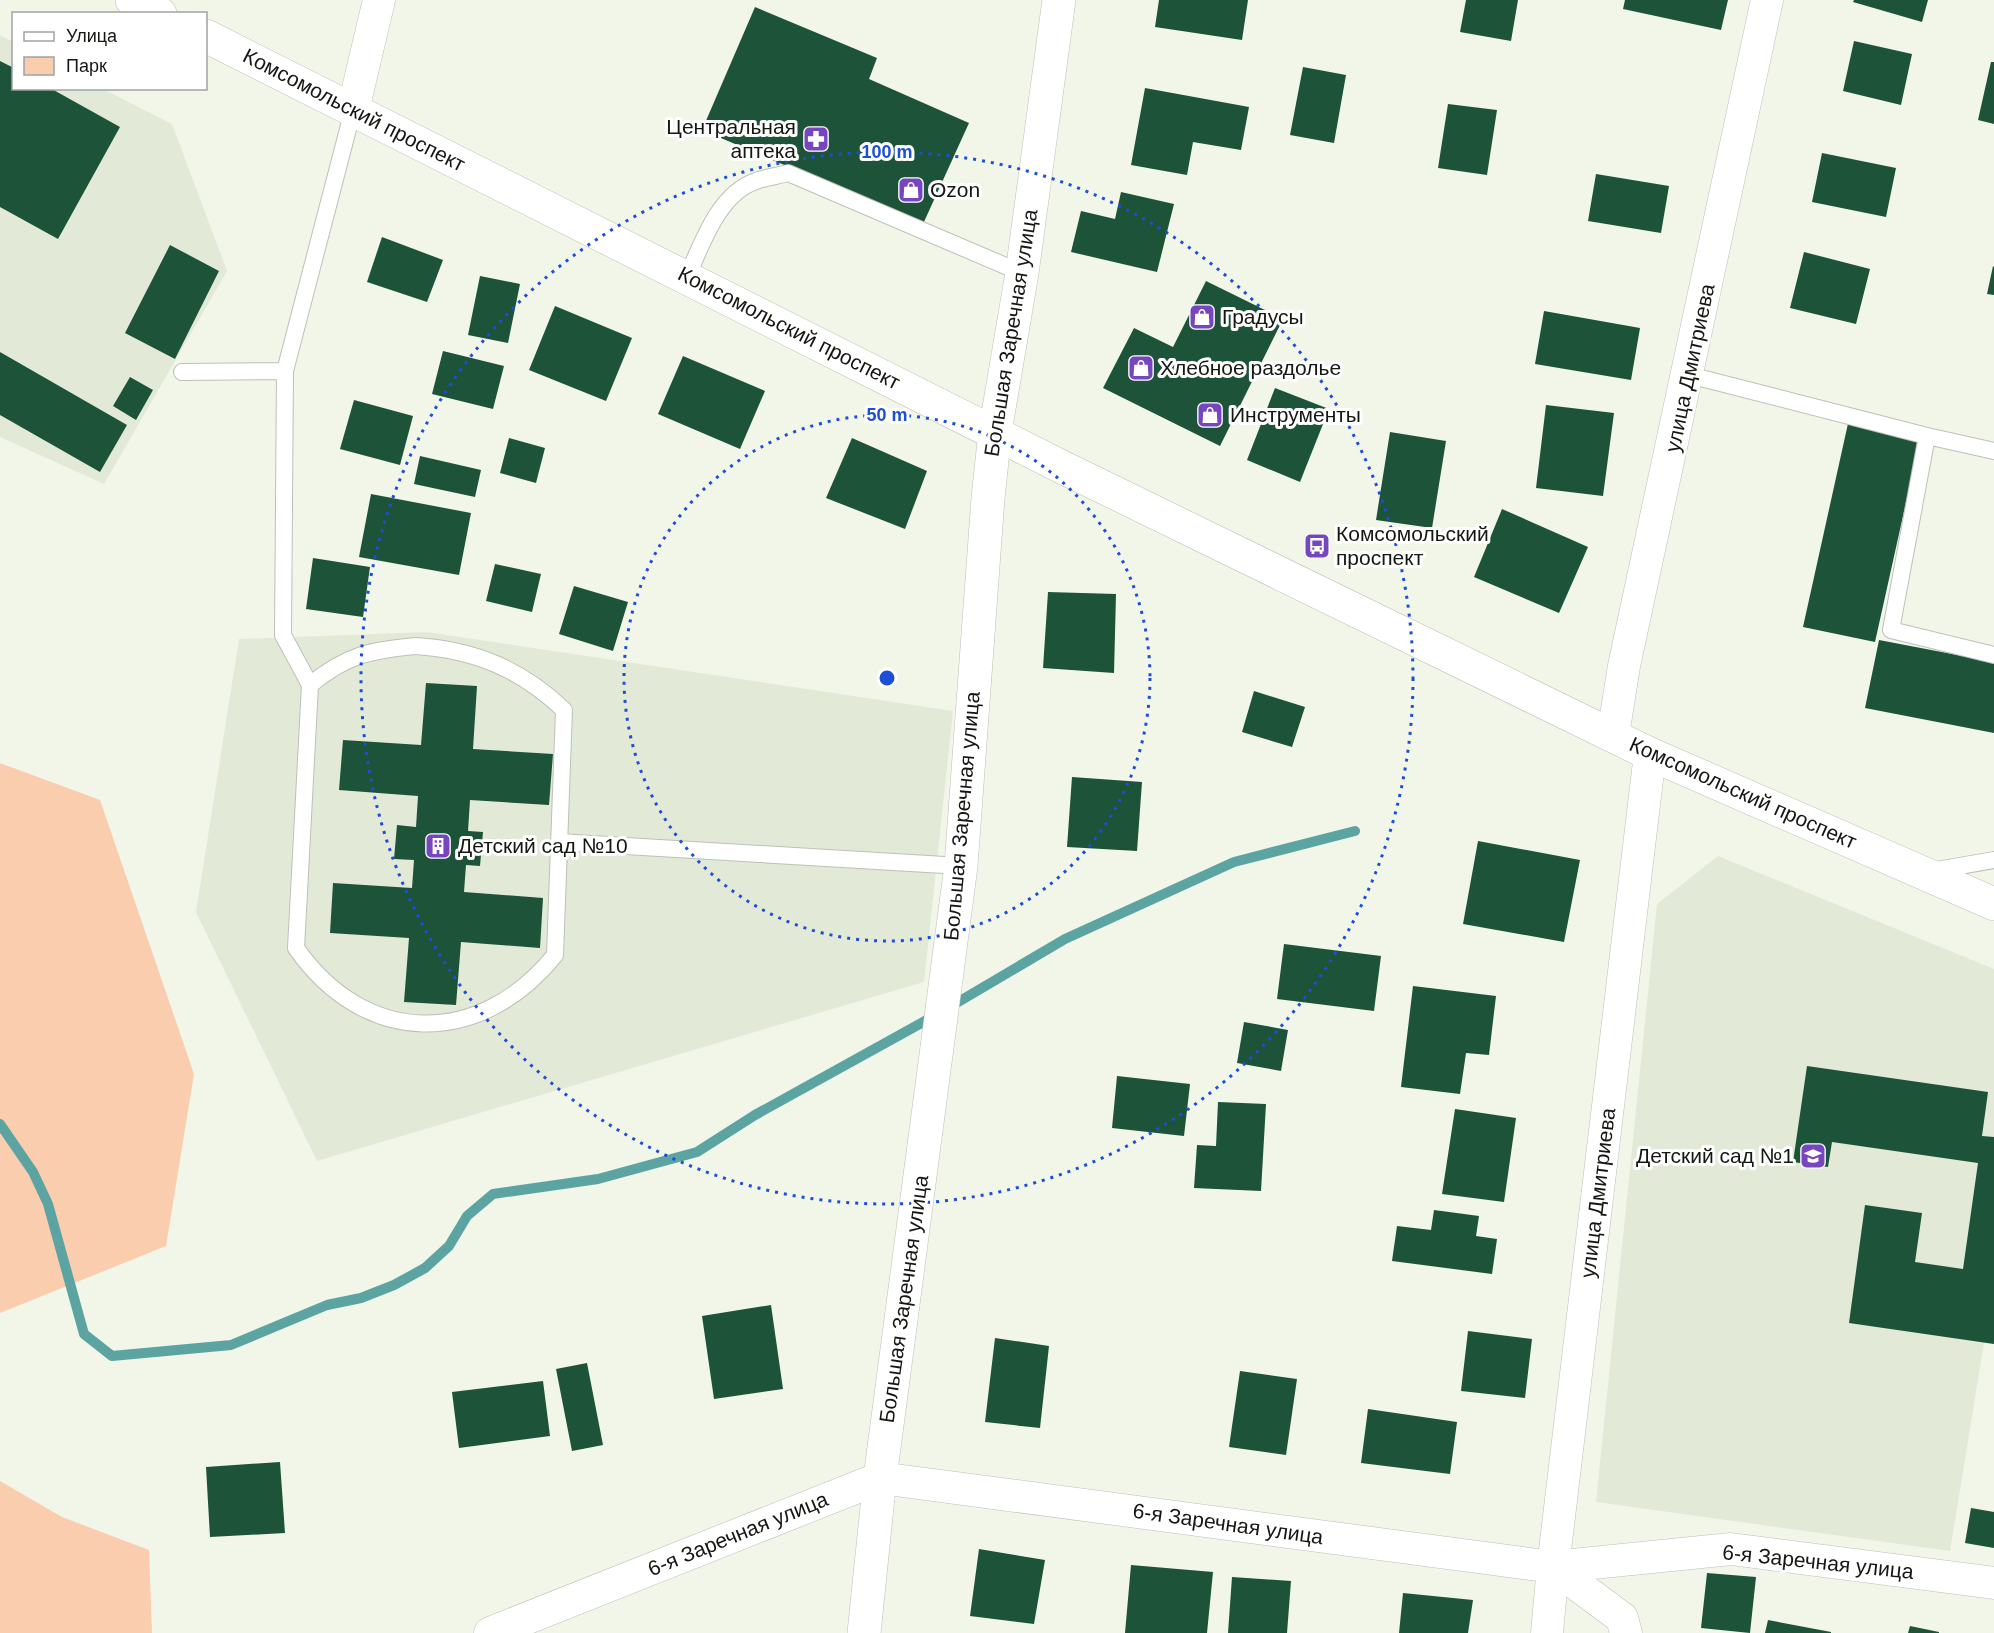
<svg xmlns="http://www.w3.org/2000/svg" width="1994" height="1633" viewBox="0 0 1994 1633" font-family="Helvetica,sans-serif">
  <style>
    .built { fill: #e2ead7 }
    .green { fill: #facdaf }
    .lines { fill: none; stroke-linecap: round; stroke-linejoin: round }
    .stream { stroke: #5ca4a2; stroke-width: 10 }
    .building { fill: #1d5339 }
    .lane-casing { stroke: #bcc1b5; stroke-width: 18 }
    .street-casing { stroke: #bcc1b5; stroke-width: 33 }
    .secondary-casing { stroke: #bcc1b5; stroke-width: 34 }
    .lane { stroke: #fff; stroke-width: 16 }
    .street { stroke: #fff; stroke-width: 32 }
    .secondary { stroke: #fff; stroke-width: 33 }
    .ring { fill: none; stroke: #1d4ed8; stroke-width: 3; stroke-dasharray: 3 6 }
    .labels { text-anchor: middle; stroke-width: 6; stroke-linejoin: round; paint-order: stroke }
    .street-label { font-size: 21px; fill: #151713; stroke: #fff }
    .poi-label { font-size: 21px; fill: #151713; stroke: #fff; text-anchor: start }
    .centre { fill: #1d4ed8; stroke: #fff; stroke-width: 3 }
    .ring-label { font-size: 18px; text-anchor: middle; font-weight: bold; fill: #1d4ed8; stroke: #fff; stroke-width: 6; stroke-linejoin: round; paint-order: stroke }
  </style>
  <rect width="100%" height="100%" fill="#f1f6e9"/>
  <path class="built" d="M 0,35 L 13,42 L 14,88 L 103,89 L 172,124 L 227,271 L 104,484 L 0,437 Z
    M 427,632 L 953,711 L 924,982 L 317,1161 L 196,912 L 239,639 Z
    M 1718,856 L 1994,969 L 1994,1344 L 1984,1343 L 1950,1551 L 1596,1502 L 1657,904 Z"/>
  <path class="green" d="M 0,763 L 100,800 L 194,1074 L 166,1246 L 0,1313 Z
    M 0,1481 L 62,1517 L 149,1550 L 152,1633 L 0,1633 Z"/>
  <g class="lines">
    <path class="stream" d="M 948,1008 L 1065,939 L 1234,862 L 1355,831
      M 0,1124 L 33,1172 L 48,1204 L 84,1334 L 112,1356 L 231,1345 L 327,1305 L 361,1298 L 394,1285 L 425,1268 L 449,1246 L 467,1216 L 493,1194 L 598,1179 L 697,1152 L 755,1115 L 934,1016"/>
  </g>
  <path class="building" d="M 1159,0 L 1248,0 L 1242,40 L 1155,27 Z
    M 1466,0 L 1518,0 L 1511,41 L 1460,32 Z
    M 1625,0 L 1728,0 L 1721,30 L 1623,9 Z
    M 1854,0 L 1928,0 L 1922,22 L 1853,2 Z
    M 755,7 L 877,58 L 869,79 L 969,123 L 923,224 L 702,130 Z
    M 1854,41 L 1912,54 L 1901,105 L 1843,91 Z
    M 0,61 L 14,68 L 14,88 L 50,88 L 120,127 L 58,239 L 0,207 Z
    M 1991,62 L 1994,62 L 1994,124 L 1978,120 Z
    M 1303,67 L 1346,75 L 1334,143 L 1290,135 Z
    M 1145,88 L 1249,107 L 1241,150 L 1193,142 L 1187,175 L 1131,165 Z
    M 1448,104 L 1497,110 L 1487,175 L 1438,168 Z
    M 1822,153 L 1896,168 L 1886,217 L 1812,202 Z
    M 1596,174 L 1669,186 L 1661,233 L 1588,221 Z
    M 1121,192 L 1174,204 L 1157,272 L 1071,252 L 1081,211 L 1115,219 Z
    M 382,237 L 443,260 L 427,302 L 367,282 Z
    M 170,245 L 219,271 L 175,359 L 125,333 Z
    M 1804,252 L 1870,269 L 1856,324 L 1790,308 Z
    M 1993,266 L 1994,267 L 1994,295 L 1987,294 Z
    M 480,276 L 520,284 L 508,343 L 468,335 Z
    M 1206,281 L 1283,319 L 1220,446 L 1103,388 L 1134,328 L 1173,347 Z
    M 555,306 L 632,338 L 606,401 L 529,370 Z
    M 1544,311 L 1640,328 L 1631,380 L 1535,364 Z
    M 443,351 L 504,366 L 493,409 L 432,394 Z
    M 0,352 L 127,425 L 100,472 L 0,415 Z
    M 683,356 L 765,391 L 740,449 L 658,414 Z
    M 130,377 L 153,390 L 136,420 L 113,406 Z
    M 1275,388 L 1329,409 L 1300,482 L 1247,460 Z
    M 354,400 L 413,416 L 400,465 L 340,449 Z
    M 1546,405 L 1614,413 L 1603,496 L 1536,488 Z
    M 1849,419 L 1921,435 L 1875,642 L 1803,627 Z
    M 1390,432 L 1446,441 L 1432,528 L 1376,520 Z
    M 509,438 L 545,448 L 536,483 L 500,473 Z
    M 852,438 L 927,471 L 905,529 L 826,498 Z
    M 420,456 L 481,470 L 475,497 L 414,484 Z
    M 371,494 L 471,513 L 459,575 L 359,557 Z
    M 1502,509 L 1588,547 L 1559,613 L 1474,577 Z
    M 313,558 L 370,567 L 363,617 L 306,609 Z
    M 495,564 L 541,574 L 532,612 L 486,601 Z
    M 574,586 L 628,602 L 613,651 L 559,634 Z
    M 1048,592 L 1116,594 L 1114,673 L 1043,668 Z
    M 1879,640 L 1994,662 L 1994,733 L 1865,708 Z
    M 426,683 L 477,686 L 473,749 L 553,754 L 549,805 L 470,800 L 468,831 L 483,832 L 480,866 L 466,865 L 464,892 L 543,898 L 540,948 L 461,942 L 456,1005 L 404,1002 L 409,938 L 330,933 L 333,883 L 412,888 L 414,860 L 394,859 L 397,825 L 416,827 L 418,796 L 339,790 L 343,740 L 421,745 Z
    M 1254,691 L 1305,707 L 1292,747 L 1242,732 Z
    M 1072,777 L 1142,782 L 1137,851 L 1067,847 Z
    M 1478,841 L 1580,860 L 1564,942 L 1463,924 Z
    M 1284,944 L 1381,956 L 1374,1011 L 1277,999 Z
    M 1413,986 L 1496,996 L 1489,1055 L 1466,1053 L 1460,1094 L 1401,1087 Z
    M 1244,1022 L 1288,1030 L 1281,1071 L 1237,1063 Z
    M 1807,1066 L 1988,1092 L 1982,1136 L 1994,1137 L 1994,1344 L 1849,1323 L 1865,1205 L 1922,1213 L 1915,1262 L 1963,1269 L 1978,1163 L 1832,1142 L 1828,1167 L 1793,1162 Z
    M 1117,1076 L 1190,1084 L 1184,1136 L 1112,1128 Z
    M 1218,1102 L 1266,1104 L 1261,1191 L 1194,1188 L 1197,1145 L 1216,1146 Z
    M 1455,1109 L 1516,1118 L 1504,1202 L 1442,1194 Z
    M 1434,1210 L 1479,1216 L 1476,1236 L 1497,1239 L 1492,1274 L 1392,1261 L 1397,1226 L 1431,1230 Z
    M 771,1305 L 783,1389 L 714,1399 L 702,1316 Z
    M 1468,1331 L 1532,1339 L 1525,1398 L 1461,1391 Z
    M 995,1338 L 1049,1346 L 1040,1428 L 985,1422 Z
    M 587,1363 L 603,1445 L 572,1451 L 556,1369 Z
    M 1240,1371 L 1297,1379 L 1286,1455 L 1229,1447 Z
    M 543,1381 L 550,1436 L 459,1448 L 452,1392 Z
    M 1368,1409 L 1457,1422 L 1450,1474 L 1361,1463 Z
    M 280,1462 L 285,1533 L 210,1537 L 206,1467 Z
    M 1971,1508 L 1994,1512 L 1994,1548 L 1965,1543 Z
    M 979,1549 L 1045,1560 L 1034,1624 L 970,1616 Z
    M 1131,1565 L 1213,1572 L 1207,1633 L 1125,1633 Z
    M 1707,1573 L 1756,1577 L 1750,1633 L 1701,1628 Z
    M 1232,1577 L 1291,1581 L 1287,1633 L 1228,1633 Z
    M 1403,1593 L 1473,1600 L 1468,1633 L 1399,1633 Z
    M 1768,1620 L 1831,1632 L 1831,1633 L 1765,1633 Z
    M 1910,1626 L 1939,1632 L 1939,1633 L 1908,1633 Z"/>
  <g class="lines">
    <g class="lane-casing">
      <path id="lane" d="M 687,277 C 702,244 718,194 756,181 C 766,177 778,176 788,173 L 1022,273
        M 285,371 L 283,635 L 310,685
        M 182,372 L 285,371 L 353,110
        M 1689,375 L 1927,436 L 1994,451
        M 1927,436 L 1891,630 L 1994,655
        M 416,646 C 475,650 521,669 564,710 L 555,955 C 480,1048 365,1047 296,948 L 310,685 C 346,655 371,650 416,646 Z
        M 559,842 L 961,866
        M 1931,871 L 1994,860"/>
    </g>
    <g class="street-casing">
      <path id="street" d="M 353,110 L 379,0
        M 1613,735 L 1624,666 L 1767,0
        M 1553,1567 L 1622,1618 L 1626,1633
        M 490,1633 L 880,1478 L 1553,1567 L 1731,1549 L 1994,1583
        M 1547,1633 L 1553,1567 L 1650,754"/>
    </g>
    <g class="secondary-casing">
      <path id="secondary" d="M 132,0 L 160,14
        M 206,36 L 1062,467 L 1650,754 L 1994,904
        M 864,1633 L 880,1478 L 961,866 L 988,498 L 995,432 L 1022,273 L 1059,0"/>
    </g>
    <use href="#lane" class="lane"/>
    <use href="#street" class="street"/>
    <use href="#secondary" class="secondary"/>
  </g>
  <g class="ring">
    <circle cx="887" cy="678" r="263"/>
    <circle cx="887" cy="678" r="526"/>
  </g>
  <defs>
    <g id="pharmacy-square" transform="scale(1.35)"><rect x="-9" y="-9" width="18" height="18" rx="4" fill="#7746be" stroke="#fff"/><path d="M-2-6h4v4h4v4h-4v4h-4v-4h-4v-4h4Z" fill="#fff"/></g>
    <g id="shop-square" transform="scale(1.35)"><rect x="-9" y="-9" width="18" height="18" rx="4" fill="#7746be" stroke="#fff"/><path d="M-5-2.5h2.3a2.7 3.5 0 0 1 5.4 0H5L5.5 6h-11ZM-1.5-2.5h3a1.5 2.3 0 0 0-3 0Z" fill="#fff"/></g>
    <g id="bus-square" transform="scale(1.35)"><rect x="-9" y="-9" width="18" height="18" rx="4" fill="#7746be" stroke="#fff"/><path d="M-5-6H5V4H4V6H2V4H-2V6H-4V4H-5ZM-3.5-4V0h7V-4ZM-3.5 1.2v1.5H-2V1.2ZM2 1.2v1.5H3.5V1.2Z" fill="#fff"/></g>
    <g id="building-square" transform="scale(1.35)"><rect x="-9" y="-9" width="18" height="18" rx="4" fill="#7746be" stroke="#fff"/><path d="M-4-6H4V6H1V3H-1V6H-4ZM-2.5-4.3h1.7v1.8h-1.7ZM.8-4.3h1.7v1.8H.8ZM-2.5-1h1.7V.8h-1.7ZM.8-1h1.7V.8H.8Z" fill="#fff"/></g>
    <g id="school-square" transform="scale(1.35)"><rect x="-9" y="-9" width="18" height="18" rx="4" fill="#7746be" stroke="#fff"/><path d="M0-5L7-2L0 1L-7-2ZM-4 1L0 2.5L4 1V4Q0 6-4 4Z" fill="#fff"/></g>
  </defs>
  <g fill-rule="evenodd">
    <use href="#pharmacy-square" x="816" y="139"/>
    <use href="#shop-square" x="911" y="190"/>
    <use href="#shop-square" x="1202" y="317"/>
    <use href="#shop-square" x="1141" y="368"/>
    <use href="#shop-square" x="1210" y="415"/>
    <use href="#bus-square" x="1317" y="546"/>
    <use href="#building-square" x="438" y="846"/>
    <use href="#school-square" x="1813" y="1156"/>
  </g>
  <g class="labels">
    <g class="street-label">
      <text transform="translate(354 110) rotate(27)" y="7">Комсомольский проспект</text>
      <text transform="translate(789 328) rotate(27)" y="7">Комсомольский проспект</text>
      <text transform="translate(1011 333) rotate(-81)" y="7">Большая Заречная улица</text>
      <text transform="translate(1690 368) rotate(-78)" y="7">улица Дмитриева</text>
      <text transform="translate(1743 793) rotate(24)" y="7">Комсомольский проспект</text>
      <text transform="translate(962 816) rotate(-85)" y="7">Большая Заречная улица</text>
      <text transform="translate(1598 1193) rotate(-83)" y="7">улица Дмитриева</text>
      <text transform="translate(904 1299) rotate(-82)" y="7">Большая Заречная улица</text>
      <text transform="translate(1228 1524) rotate(8)" y="7">6-я Заречная улица</text>
      <text transform="translate(738 1534) rotate(-22)" y="7">6-я Заречная улица</text>
      <text transform="translate(1818 1562) rotate(6)" y="7">6-я Заречная улица</text>
    </g>
    <g class="poi-label">
      <text x="796" y="134" text-anchor="end">Центральная<tspan x="796" dy="24">аптека</tspan></text>
      <text x="930" y="197">Ozon</text>
      <text x="1222" y="324">Градусы</text>
      <text x="1160" y="375">Хлебное раздолье</text>
      <text x="1230" y="422">Инструменты</text>
      <text x="1336" y="541">Комсомольский<tspan x="1336" dy="24">проспект</tspan></text>
      <text x="458" y="853">Детский сад №10</text>
      <text x="1794" y="1163" text-anchor="end">Детский сад №1</text>
    </g>
  </g>
  <circle cx="887" cy="678" r="9" class="centre"/>
  <g class="ring-label">
    <text x="887" y="158">100 m</text>
    <text x="887" y="421">50 m</text>
  </g>
  <rect x="12" y="12" width="195" height="78" fill="#ffffff" stroke="#a1a2a1" stroke-width="1.5"/>
  <rect x="24" y="32" width="30" height="9" fill="#ffffff" stroke="#a1a2a1" stroke-width="1.5"/>
  <text x="66" y="42" font-size="18" fill="#151713">Улица</text>
  <rect x="24" y="57" width="30" height="18" fill="#facdaf" stroke="#a1a2a1" stroke-width="1.5"/>
  <text x="66" y="72" font-size="18" fill="#151713">Парк</text>
</svg>
